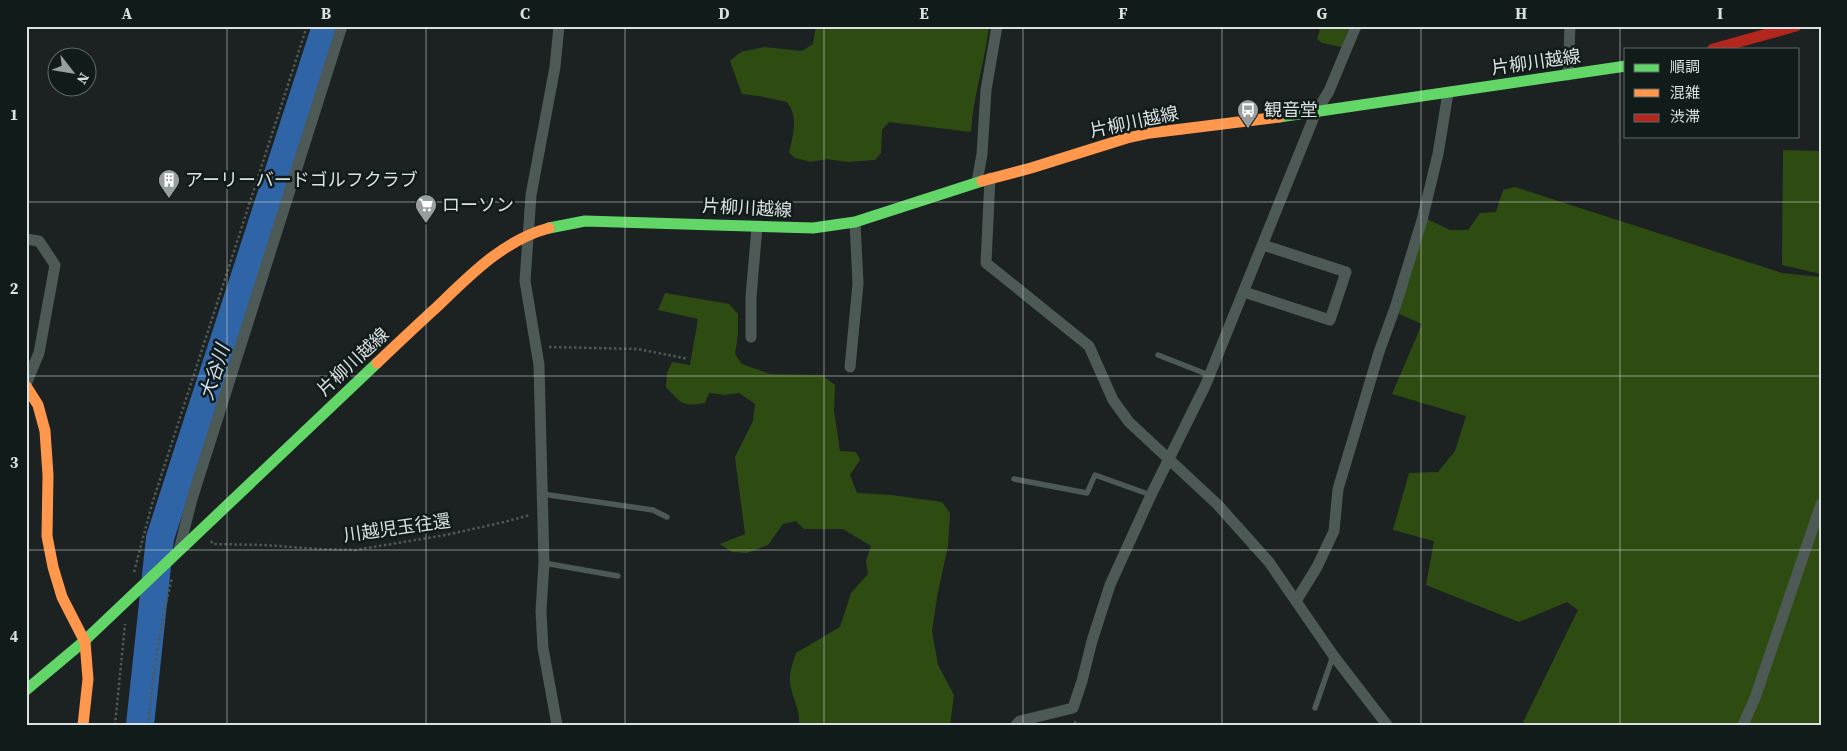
<svg xmlns="http://www.w3.org/2000/svg" width="1847" height="751" viewBox="0 0 1847 751" font-family="'Source Serif 4','Noto Sans JP',serif">
  <style>
    .green { fill: #2e4c11 }
    .lines { fill: none; stroke-linecap: round; stroke-linejoin: round }
    .river { stroke: #2f64a6; stroke-width: 28 }
    .path { stroke: #4f5855; stroke-width: 2.5; stroke-dasharray: 2.5 2.5; stroke-linecap: butt }
    .lane { stroke: #4c5954; stroke-width: 5.5 }
    .street { stroke: #4c5954; stroke-width: 11 }
    .fast { stroke: #63d668; stroke-width: 11 }
    .slow { stroke: #ff974d; stroke-width: 11 }
    .jam { stroke: #b3261e; stroke-width: 11 }
    .grid { fill: none; stroke: #dae1e0; stroke-width: 1; stroke-opacity: 0.55 }
    .labels { text-anchor: middle; stroke-width: 5; stroke-linejoin: round; paint-order: stroke }
    .street-label { font-size: 18px; fill: #dae1e0; stroke: #111b1a }
    .poi-label { font-size: 18px; fill: #dae1e0; stroke: #111b1a; text-anchor: start }
    .water-label { font-size: 19px; font-style: italic; fill: #cddcf0; stroke: #111b1a }
    .neatline { fill: none; stroke: #dae1e0; stroke-width: 2 }
    .grid-label { font-size: 16px; text-anchor: middle; font-weight: bold; fill: #dae1e0 }
  </style>
  <rect width="100%" height="100%" fill="#1c2222"/>
  <path class="green" d="M 816,26 L 989,26 C 985,62 973,96 971,132 L 889,122 L 882,130 L 881,153 L 875,160 L 847,162 L 827,159 L 811,162 L 795,158 L 789,153 C 793,134 799,118 787,102 L 759,96 L 742,94 L 730,61 L 741,52 L 764,47 L 802,51 L 813,44 Z
    M 1314,26 L 1350,26 L 1347,32 L 1342,47 L 1322,43 L 1317,39 L 1320,30 Z
    M 1783,150 L 1821,151 L 1821,274 L 1782,265 Z
    M 1515,187 L 1782,273 L 1821,277 L 1821,725 L 1530,725 L 1523,722 L 1578,610 L 1567,602 L 1519,622 L 1426,585 L 1434,541 L 1393,530 L 1409,473 L 1438,472 L 1455,451 L 1466,416 L 1392,394 L 1422,324 L 1399,314 L 1427,219 L 1450,230 L 1468,230 L 1480,213 L 1496,212 L 1503,190 Z
    M 665,293 L 729,304 L 738,314 L 738,334 L 735,354 L 742,364 L 770,374 L 822,375 L 835,385 L 834,411 L 840,451 L 856,452 L 860,460 L 850,475 L 857,493 L 891,495 L 942,502 L 950,513 L 948,546 L 937,597 L 932,631 L 938,665 L 954,695 L 950,725 L 799,725 C 801,708 789,694 790,677 C 790,669 794,660 796,653 L 840,627 L 851,593 L 868,574 L 866,561 L 871,546 L 843,529 L 804,529 L 796,521 L 783,524 L 768,545 L 747,553 L 732,552 L 720,544 L 745,534 L 735,457 L 753,421 L 755,404 L 739,393 L 725,395 L 709,393 L 705,403 C 682,407 681,403 666,387 L 667,373 L 672,362 L 690,365 L 698,319 L 658,310 Z"/>
  <g class="lines">
    <path class="river" d="M 140,725 L 160,538 L 326,26"/>
    <path class="path" d="M 549,347 L 638,349 L 688,359
      M 211,541 L 213,544 L 264,545 L 319,549 L 355,550 L 446,535 L 504,522 L 530,515
      M 134,572 L 152,504 L 307,26
      M 1074,722 L 1082,725
      M 115,725 L 125,624
      M 148,725 C 153,675 160,627 172,578"/>
    <path class="lane" d="M 1158,355 L 1209,375
      M 1014,479 L 1087,493 L 1095,475 L 1151,495
      M 542,494 L 653,510 L 667,517
      M 544,563 L 618,576
      M 1315,708 L 1333,656"/>
    <path class="street" d="M 1568,75 L 1570,26
      M 990,178 L 986,263 L 1089,346 L 1113,400 L 1129,422 L 1218,505 L 1269,562 L 1333,655 L 1387,725
      M 977,182 L 982,154 L 986,90 L 997,26
      M 26,239 L 39,241 L 55,265 L 39,353 L 26,384
      M 1244,292 L 1330,320 L 1346,272 L 1263,245
      M 751,337 L 751,297 L 757,227
      M 850,367 L 858,284 L 855,222
      M 179,550 L 192,499 L 342,26
      M 1296,601 L 1317,567 L 1334,531 L 1338,489 L 1379,352 L 1396,305 L 1422,220 L 1438,154 L 1448,93
      M 557,725 L 543,648 L 541,611 L 544,563 L 539,365 L 525,281 L 531,195 L 555,67 L 559,26
      M 1016,725 L 1020,721 L 1073,708 L 1082,681 L 1092,641 L 1110,585 L 1151,495 L 1206,384 L 1316,112 L 1329,91 L 1356,26
      M 1743,725 L 1755,698 L 1821,504"/>
    <path class="fast" d="M 1279,117 L 1626,66
      M 549,228 L 585,221 L 813,228 L 855,222 L 982,181
      M 26,690 L 82,643 L 377,363"/>
    <path class="slow" d="M 982,181 L 1031,168 L 1127,138 L 1150,133 L 1279,117
      M 377,363 C 397,344 417,325 438,306 C 470,275 504,240 549,228
      M 26,386 L 38,405 L 45,431 L 48,475 L 47,536 L 53,567 L 62,597 L 85,642 L 88,679 L 83,725"/>
    <path class="jam" d="M 1713,49 L 1796,26"/>
  </g>
  <path class="grid" d="M 227,26 L 227,725M 426,26 L 426,725M 625,26 L 625,725M 824,26 L 824,725M 1023,26 L 1023,725M 1222,26 L 1222,725M 1421,26 L 1421,725M 1620,26 L 1620,725M 26,202 L 1821,202M 26,376 L 1821,376M 26,550 L 1821,550"/>
  <defs>
    <g id="bus-pin" transform="scale(1.125)"><path d="M0 17L-7.5 6A9.5 9.5 0 1 1 7.5 6Z" fill="#989e9e" stroke="#111b1a"/><path d="M-5-6H5V4H4V6H2V4H-2V6H-4V4H-5ZM-3.5-4V0h7V-4ZM-3.5 1.2v1.5H-2V1.2ZM2 1.2v1.5H3.5V1.2Z" fill="#fff"/></g>
    <g id="building-pin" transform="scale(1.125)"><path d="M0 17L-7.5 6A9.5 9.5 0 1 1 7.5 6Z" fill="#989e9e" stroke="#111b1a"/><path d="M-4-6H4V6H1V3H-1V6H-4ZM-2.5-4.3h1.7v1.8h-1.7ZM.8-4.3h1.7v1.8H.8ZM-2.5-1h1.7V.8h-1.7ZM.8-1h1.7V.8H.8Z" fill="#fff"/></g>
    <g id="supermarket-pin" transform="scale(1.125)"><path d="M0 17L-7.5 6A9.5 9.5 0 1 1 7.5 6Z" fill="#989e9e" stroke="#111b1a"/><path d="M-6-5.5h2.5l.6 2H6L4.5 2H-2.5L-4.4-4H-6ZM-1.5 3.2a1.3 1.3 0 1 0 .1 0ZM3 3.2a1.3 1.3 0 1 0 .1 0Z" fill="#fff"/></g>
  </defs>
  <g fill-rule="evenodd">
    <use href="#bus-pin" x="1248" y="110"/>
    <use href="#building-pin" x="169" y="180"/>
    <use href="#supermarket-pin" x="426" y="205"/>
  </g>
  <g class="labels">
    <g class="street-label">
      <text transform="translate(1536 62) rotate(-8)" y="6">片柳川越線</text>
      <text transform="translate(1134 122) rotate(-12)" y="6">片柳川越線</text>
      <text transform="translate(747 208) rotate(3)" y="6">片柳川越線</text>
      <text transform="translate(353 362) rotate(-43)" y="6">片柳川越線</text>
      <text transform="translate(397 528) rotate(-8)" y="6">川越児玉往還</text>
    </g>
    <g class="poi-label">
      <text x="1264" y="116">観音堂</text>
      <text x="185" y="186">アーリーバードゴルフクラブ</text>
      <text x="442" y="211">ローソン</text>
    </g>
    <g class="water-label">
      <text transform="translate(214 372) rotate(-72)" y="7">大谷川</text>
    </g>
  </g>
  <rect width="1847" height="751" fill="none" stroke="#111b1a" stroke-width="55"/>
  <rect x="1624" y="48" width="175" height="90" fill="#111b1a" stroke="#616a69"/>
  <rect x="1634" y="64" width="25" height="8" fill="#63d668" stroke="#616a69"/>
  <text x="1670" y="72" font-size="15" fill="#dae1e0">順調</text>
  <rect x="1634" y="89" width="25" height="8" fill="#ff974d" stroke="#616a69"/>
  <text x="1670" y="98" font-size="15" fill="#dae1e0">混雑</text>
  <rect x="1634" y="114" width="25" height="8" fill="#b3261e" stroke="#616a69"/>
  <text x="1670" y="122" font-size="15" fill="#dae1e0">渋滞</text>
  <g transform="translate(72 72) rotate(121)"><circle r="24" fill="#111b1a" stroke="#616a69"/>
  <path d="M0-4L9 19L0 12L-9 19Z" fill="#989e9e"/>
  <text y="-8" font-size="14" font-weight="bold" text-anchor="middle" fill="#dae1e0">N</text>
  </g>
  <rect x="28" y="28" width="1792" height="696" class="neatline"/>
  <g class="grid-label">
    <text x="127" y="19">A</text>
    <text x="326" y="19">B</text>
    <text x="525" y="19">C</text>
    <text x="724" y="19">D</text>
    <text x="924" y="19">E</text>
    <text x="1123" y="19">F</text>
    <text x="1322" y="19">G</text>
    <text x="1521" y="19">H</text>
    <text x="1720" y="19">I</text>
    <text x="14" y="120">1</text>
    <text x="14" y="294">2</text>
    <text x="14" y="468">3</text>
    <text x="14" y="642">4</text>
  </g>
</svg>
